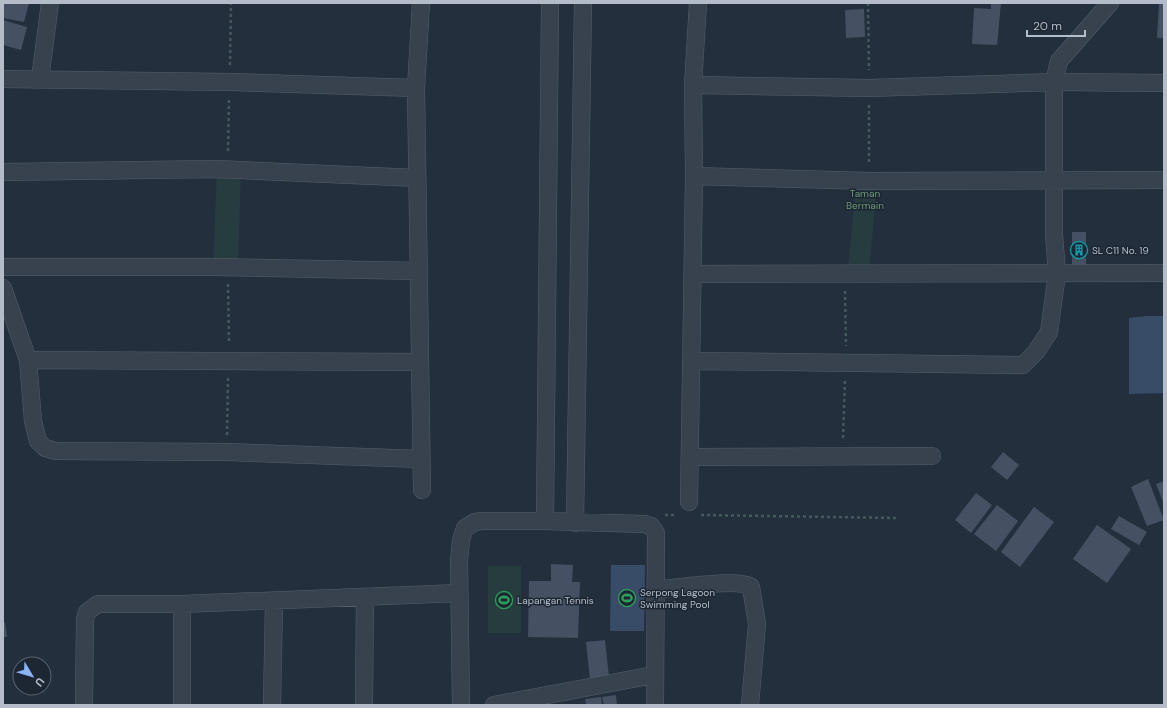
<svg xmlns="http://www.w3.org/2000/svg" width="1167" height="708" viewBox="0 0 1167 708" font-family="'DM Sans',sans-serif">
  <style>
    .green { fill: #263c3f }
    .water { fill: #394c67 }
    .building { fill: #455162 }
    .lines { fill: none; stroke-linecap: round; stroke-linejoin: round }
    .minor-casing { stroke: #565f6c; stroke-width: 18 }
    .path { stroke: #44595c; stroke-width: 2.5; stroke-dasharray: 3 3; stroke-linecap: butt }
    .minor { stroke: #38414e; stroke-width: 17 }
    .labels { text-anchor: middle; stroke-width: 3; stroke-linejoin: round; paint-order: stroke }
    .park-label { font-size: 10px; fill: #6b9a76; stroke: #1d2633 }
    .poi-label { font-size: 10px; fill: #b4bcc9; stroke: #1d2633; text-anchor: start }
  </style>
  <rect width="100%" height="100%" fill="#242f3e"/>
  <path class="green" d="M 217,169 L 241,170 L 238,268 L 213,267 Z
    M 856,185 L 877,187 L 869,271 L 848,269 Z
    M 488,566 L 521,566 L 521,633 L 488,633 Z"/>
  <path class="water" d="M 1146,316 L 1164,316 L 1164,393 L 1129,394 L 1129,318 Z
    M 611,565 L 645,565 L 644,631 L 610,631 Z"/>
  <path class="building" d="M 3,3 L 29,3 L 24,22 L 3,18 Z
    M 991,3 L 1001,3 L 997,45 L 972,44 L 974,8 L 991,9 Z
    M 1159,3 L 1164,3 L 1164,38 L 1157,38 Z
    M 864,9 L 865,37 L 846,38 L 845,10 Z
    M 3,20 L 27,27 L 21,50 L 3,45 Z
    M 1072,232 L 1086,232 L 1086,268 L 1072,268 Z
    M 1003,452 L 1019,465 L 1007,480 L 991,467 Z
    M 1148,479 L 1164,520 L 1147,526 L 1131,487 Z
    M 1164,481 L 1164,504 L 1156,484 Z
    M 976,493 L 992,505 L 971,533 L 955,520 Z
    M 997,505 L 1018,521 L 996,551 L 974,534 Z
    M 1034,507 L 1054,522 L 1020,567 L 1001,552 Z
    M 1119,516 L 1147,532 L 1139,545 L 1111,529 Z
    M 1097,525 L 1131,549 L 1107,583 L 1073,559 Z
    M 551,564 L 573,565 L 572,582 L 580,582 L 578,638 L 528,637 L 529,581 L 551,581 Z
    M 3,622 L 5,622 L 7,637 L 3,637 Z
    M 605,640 L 609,677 L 590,680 L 586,642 Z
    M 616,695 L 617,705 L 604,705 L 602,697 Z
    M 601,697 L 602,705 L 586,705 L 585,699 Z"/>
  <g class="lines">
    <g class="minor-casing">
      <path id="minor" d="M 421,3 L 416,88 L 422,490
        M 3,79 L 230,82 L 416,88
        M 40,79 L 50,3
        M 693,85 L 869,88 L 1054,82 L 1164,83
        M 3,172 L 217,169 L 417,178
        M 694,176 L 869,181 L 1164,180
        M 3,267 L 213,267 L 419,271
        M 693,274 L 1164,273
        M 3,288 L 28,360 L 33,421 L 38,441 L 45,448 L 56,451 L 226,452 L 421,459
        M 28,360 L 419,362
        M 692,361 L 1023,365 L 1036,352 L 1049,332 L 1057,274 L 1054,234 L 1054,82 L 1059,61 L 1110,3
        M 690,457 L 932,456
        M 689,502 L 694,176 L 693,85 L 698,3
        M 545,521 L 550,3
        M 575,523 L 583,3
        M 656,590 C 673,588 740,578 751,587 L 757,624 L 750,705
        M 84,705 L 85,619 L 87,612 L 98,604 L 182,604 L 459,593
        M 182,705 L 182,604
        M 272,705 L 274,601
        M 364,705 L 365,597
        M 461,705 L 459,561 L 461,540 L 465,528 L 475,522 L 482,521 L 545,521 L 644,524 L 651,526 L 656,533 L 655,705
        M 494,705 L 654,675"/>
    </g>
    <path class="path" d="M 868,3 L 869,70
      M 230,65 L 231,3
      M 869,105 L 869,162
      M 228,151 L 229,100
      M 228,284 L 229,343
      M 845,291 L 846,346
      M 227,435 L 228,378
      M 843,438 L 845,381
      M 665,515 L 676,515
      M 701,515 L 898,518"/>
    <use href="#minor" class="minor"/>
  </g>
  <defs>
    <g id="building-ring" transform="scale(0.9)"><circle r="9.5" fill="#1d2633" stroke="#0f9aa8" stroke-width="1.5"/><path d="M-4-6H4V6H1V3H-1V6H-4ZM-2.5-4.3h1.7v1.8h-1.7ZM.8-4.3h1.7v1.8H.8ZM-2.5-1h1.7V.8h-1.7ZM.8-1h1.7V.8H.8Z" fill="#0f9aa8"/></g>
    <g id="stadium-ring" transform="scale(0.9)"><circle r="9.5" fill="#1d2633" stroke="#2e9e5b" stroke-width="1.5"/><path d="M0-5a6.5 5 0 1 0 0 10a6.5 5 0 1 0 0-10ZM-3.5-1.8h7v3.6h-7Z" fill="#2e9e5b"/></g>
  </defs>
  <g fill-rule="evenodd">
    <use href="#building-ring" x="1079" y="250"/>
    <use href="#stadium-ring" x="627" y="598"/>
    <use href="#stadium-ring" x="504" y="600"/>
  </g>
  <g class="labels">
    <g class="park-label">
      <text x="865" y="197">Taman<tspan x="865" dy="12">Bermain</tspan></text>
    </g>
    <g class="poi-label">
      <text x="1092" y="254">SL C11 No. 19</text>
      <text x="640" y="596">Serpong Lagoon<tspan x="640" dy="12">Swimming Pool</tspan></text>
      <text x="517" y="604">Lapangan Tennis</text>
    </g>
  </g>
  <rect width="1167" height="708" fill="none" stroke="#b4bcc9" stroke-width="8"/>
  <g transform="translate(32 676) rotate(128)"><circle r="19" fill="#1d2633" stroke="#59626f"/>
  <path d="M0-3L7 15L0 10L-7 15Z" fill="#8ab4f8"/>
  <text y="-6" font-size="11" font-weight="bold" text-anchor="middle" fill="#b4bcc9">U</text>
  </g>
  <path d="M1027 30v6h58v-6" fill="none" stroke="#b4bcc9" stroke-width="2"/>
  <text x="1033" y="30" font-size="12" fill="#b4bcc9" stroke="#1d2633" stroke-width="3" paint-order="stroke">20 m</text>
</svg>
